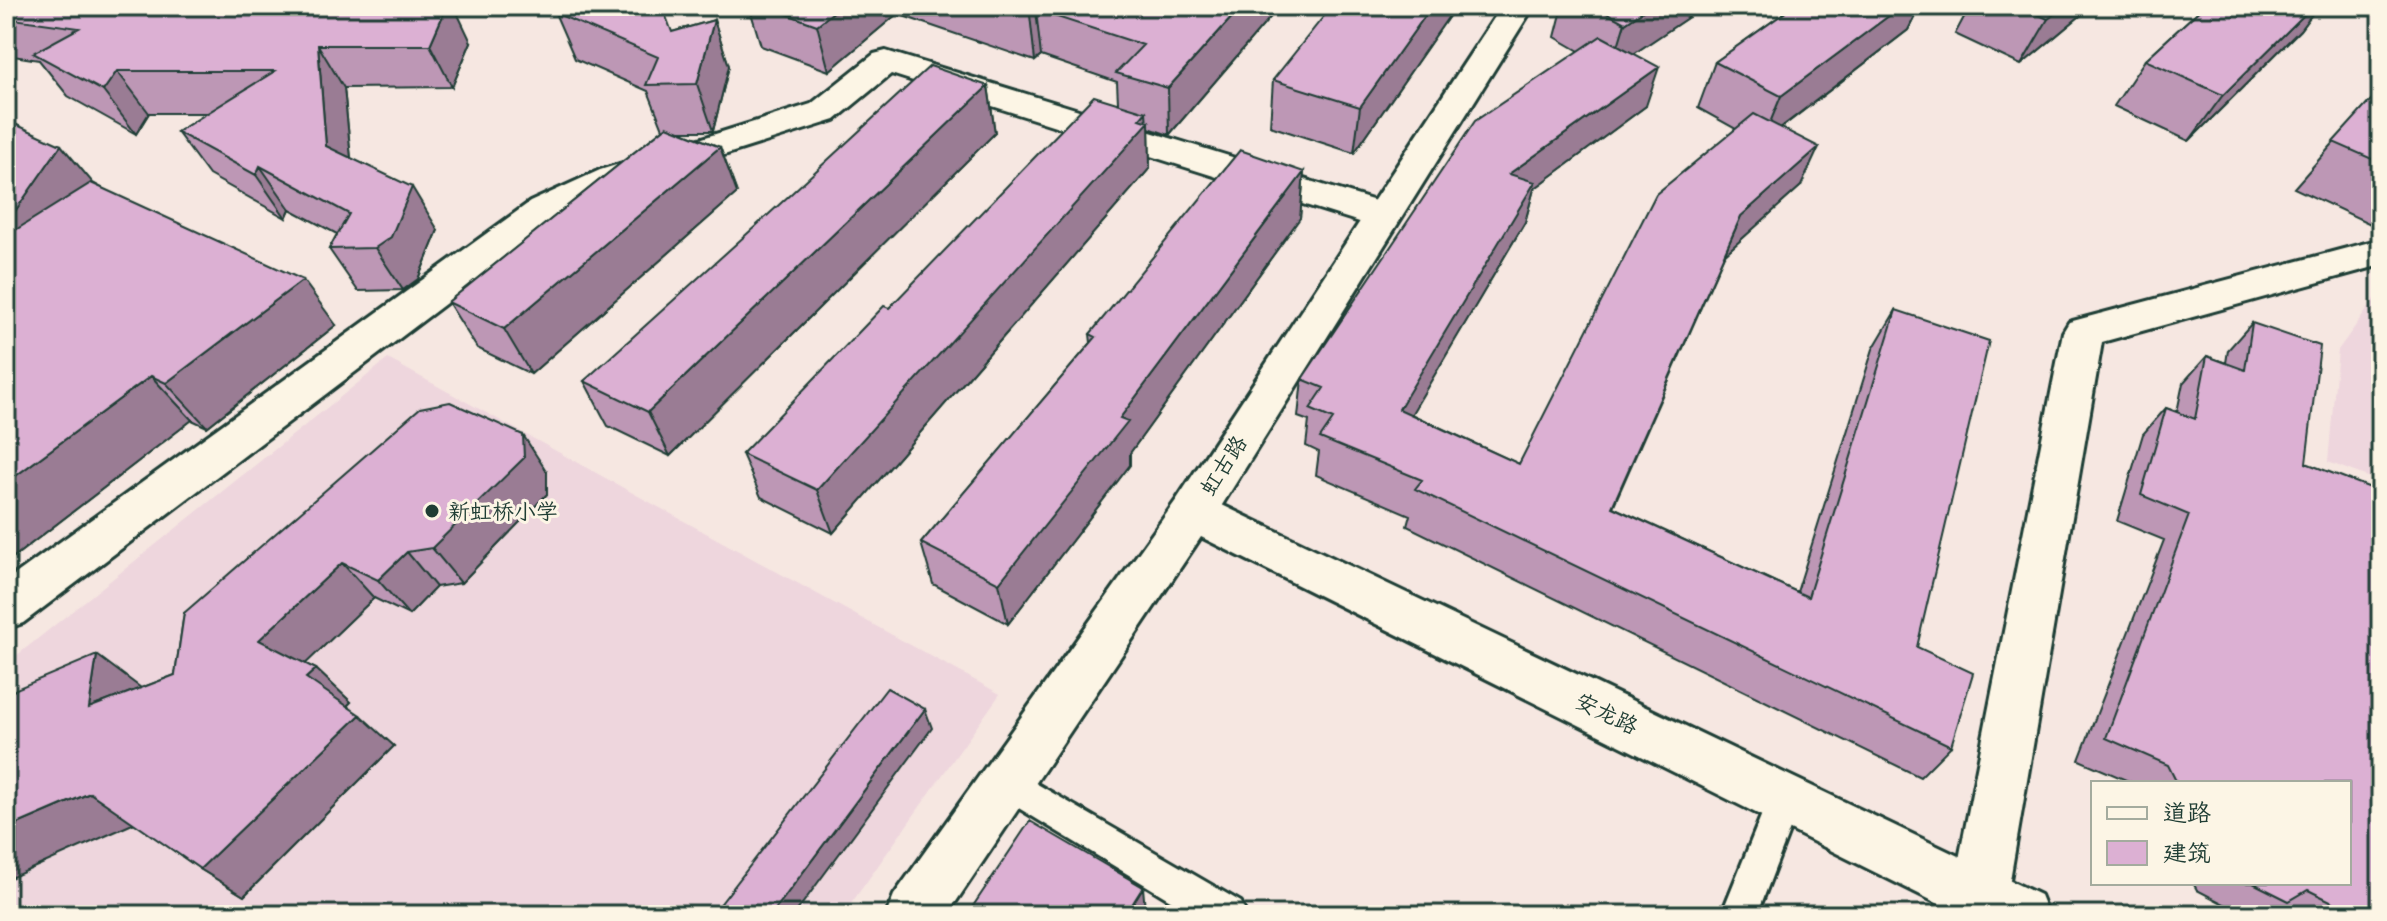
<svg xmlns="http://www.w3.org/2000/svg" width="2387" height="921" viewBox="0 0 2387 921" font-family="Sriracha,'LXGW WenKai TC',sans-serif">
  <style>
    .built { fill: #eed6dd }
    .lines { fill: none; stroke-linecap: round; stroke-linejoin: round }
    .service-casing { stroke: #1f3d34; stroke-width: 6 }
    .minor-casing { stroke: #1f3d34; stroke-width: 6 }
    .tertiary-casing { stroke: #1f3d34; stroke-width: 6 }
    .service { fill: #fcf5e5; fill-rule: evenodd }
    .minor { fill: #fcf5e5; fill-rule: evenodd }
    .tertiary { fill: #fcf5e5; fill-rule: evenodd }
    .wall { fill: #bd97b5; stroke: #1f3d34; stroke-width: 2 }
    .shaded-wall { fill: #9a7b94; stroke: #1f3d34; stroke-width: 2 }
    .building { fill: #dcb0d3; stroke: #1f3d34; stroke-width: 2 }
    .poi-dot { fill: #1f3d34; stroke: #fcf5e5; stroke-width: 3 }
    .labels { text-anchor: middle; stroke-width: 6; stroke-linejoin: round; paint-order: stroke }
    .street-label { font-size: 22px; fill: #1f3d34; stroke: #fcf5e5 }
    .poi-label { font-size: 22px; fill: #1f3d34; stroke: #fcf5e5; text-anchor: start }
  </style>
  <rect width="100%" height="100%" fill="#f6e7e1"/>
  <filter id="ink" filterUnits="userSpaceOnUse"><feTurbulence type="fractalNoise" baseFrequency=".0125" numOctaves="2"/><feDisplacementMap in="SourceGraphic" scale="16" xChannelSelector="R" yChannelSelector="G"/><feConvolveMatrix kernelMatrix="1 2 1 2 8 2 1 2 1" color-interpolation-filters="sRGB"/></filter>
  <g filter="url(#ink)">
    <path class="built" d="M 2377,296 L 2381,298 L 2381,482 L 2328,462 L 2338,350 Z
      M 388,359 L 1000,694 L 843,915 L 6,915 L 6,664 Z"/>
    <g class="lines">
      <g class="service-casing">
        <path id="service" d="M 1006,766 L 1241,902 L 1246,915 L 1195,915 L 994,793 L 989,782 L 994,771 Z
          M 1784,784 L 1796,789 L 1801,800 L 1757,915 L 1721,915 L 1772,789 Z"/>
      </g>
      <g class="minor-casing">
        <path id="minor" d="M 886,51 L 1395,207 L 1401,216 L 1395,225 L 1382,229 L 1369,225 L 891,74 L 835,120 L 626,186 L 556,220 L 23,623 L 6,629 L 6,581 L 530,202 L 600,170 L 811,104 L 874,54 Z
          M 2381,239 L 2381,265 L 2102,342 L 2004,915 L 1948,915 L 2063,332 L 2069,322 Z"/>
      </g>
      <g class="tertiary-casing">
        <path id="tertiary" d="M 1502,6 L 1534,6 L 1222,505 L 2040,895 L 2048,915 L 1961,915 L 1201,537 L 947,915 L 886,915 L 894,895 L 1177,499 Z"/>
      </g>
      <use href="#service" class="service"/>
      <use href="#minor" class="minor"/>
      <use href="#tertiary" class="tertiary"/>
    </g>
    <path class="wall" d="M 6,6 L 471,42 L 452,87 L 344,88 L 351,158 L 438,230 L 418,279 L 403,290 L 358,291 L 329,249 L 337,234 L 290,209 L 286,218 L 209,175 L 177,132 L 208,113 L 149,113 L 136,134 L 68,96 L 39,60 L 6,55 Z
      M 749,6 L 1280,6 L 1169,135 L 1149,128 L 1150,168 L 833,533 L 761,497 L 742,454 L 889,308 L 1118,103 L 1117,82 L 1041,56 L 1035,61 L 897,14 L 829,71 L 761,46 Z
      M 1456,6 L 1354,153 L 1270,126 L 1273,80 Z
      M 1563,6 L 1705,6 L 1634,53 L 1646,106 L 1534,189 L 1525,222 L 1411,414 L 1519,464 L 1736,129 L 1698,108 L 1715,62 L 1794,6 L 1920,6 L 1908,30 L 1781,128 L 1801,186 L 1724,255 L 1613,507 L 1797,592 L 1873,349 L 1896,310 L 1917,647 L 1951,746 L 1920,777 L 1407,526 L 1410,515 L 1316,475 L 1319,452 L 1306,446 L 1309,421 L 1298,417 L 1302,379 L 1579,51 L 1555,37 Z
      M 1970,6 L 2092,6 L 2021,65 L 1955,34 Z
      M 2204,6 L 2318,6 L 2300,30 L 2189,141 L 2114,106 L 2145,60 Z
      M 2378,6 L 2381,6 L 2381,16 L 2373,13 Z
      M 555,13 L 672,32 L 714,20 L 729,66 L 713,131 L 680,131 L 720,147 L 737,193 L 531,374 L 477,348 L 448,302 L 663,129 L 648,91 L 575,59 Z
      M 988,86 L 995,133 L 670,456 L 608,426 L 584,381 Z
      M 2381,89 L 2381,225 L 2379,228 L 2294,188 Z
      M 1304,172 L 1300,218 L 1130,453 L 1130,465 L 1008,624 L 933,584 L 921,543 L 1091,343 L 1090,334 Z
      M 95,184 L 336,325 L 207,427 L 192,420 L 6,563 Z
      M 2252,323 L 2306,463 L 2381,915 L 2286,915 L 2274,909 L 2263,915 L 2245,915 L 2197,890 L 2193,883 L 2349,883 L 2349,783 L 2133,783 L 2079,760 L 2164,540 L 2117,521 L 2143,434 L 2166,408 L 2177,412 L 2183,383 L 2207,356 L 2226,363 L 2228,350 Z
      M 547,472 L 547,494 L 461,583 L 436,587 L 409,615 L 374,598 L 305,664 L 316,669 L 351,702 L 347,706 L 394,746 L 244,896 L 200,869 L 135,823 L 141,688 L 175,675 L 184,613 Z"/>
    <path class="shaded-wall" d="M 447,6 L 454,6 L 471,42 L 452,87 L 430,45 Z
      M 841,6 L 895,6 L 897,14 L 829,71 L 817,25 Z
      M 1242,6 L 1280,6 L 1169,135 L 1168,88 Z
      M 1432,6 L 1456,6 L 1354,153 L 1360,107 Z
      M 1650,6 L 1705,6 L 1611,69 L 1625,23 Z
      M 1902,6 L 1920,6 L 1908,30 L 1762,142 L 1781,96 Z
      M 2064,6 L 2092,6 L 2021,65 L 2048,19 Z
      M 2313,6 L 2318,6 L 2300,30 L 2189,141 L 2223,95 Z
      M 1036,10 L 1041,56 L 1035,61 L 1030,15 Z
      M 714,20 L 729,66 L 713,131 L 697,84 Z
      M 318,45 L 344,88 L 354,189 L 326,146 Z
      M 1659,67 L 1646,106 L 1534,189 L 1525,222 L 1392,447 L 1399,409 L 1509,174 Z
      M 117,71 L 149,113 L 136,134 L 103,91 Z
      M 988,86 L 995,133 L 670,456 L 648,412 Z
      M 1146,112 L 1147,124 L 1149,122 L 1150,168 L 833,533 L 817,490 Z
      M 61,145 L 99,190 L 6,262 L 6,224 Z
      M 720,147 L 737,193 L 531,374 L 504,329 Z
      M 1819,147 L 1801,186 L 1724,255 L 1741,216 Z
      M 260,166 L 290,209 L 286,218 L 256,175 Z
      M 1304,172 L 1300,218 L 1130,453 L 1130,465 L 1008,624 L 999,583 L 1120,418 Z
      M 412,187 L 438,230 L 418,279 L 403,290 L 375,248 Z
      M 303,280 L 336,325 L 207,427 L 166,383 Z
      M 151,376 L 192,420 L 6,563 L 6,483 Z
      M 523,435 L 547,472 L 547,494 L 461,583 L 432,548 Z
      M 407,552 L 436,587 L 409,615 L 378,580 Z
      M 342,563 L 374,598 L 296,673 L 259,640 Z
      M 97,655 L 141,688 L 89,708 Z
      M 316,669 L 351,702 L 342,711 L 306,678 Z
      M 925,709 L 932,728 L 794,915 L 771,915 Z
      M 360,715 L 394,746 L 244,896 L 200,869 Z
      M 90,793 L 137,822 L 6,880 L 6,829 Z
      M 1143,887 L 1145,910 L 1141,915 L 1126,915 Z"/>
    <path class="building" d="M 6,6 L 447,6 L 430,45 L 318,45 L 326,146 L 412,187 L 391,237 L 375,248 L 329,249 L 349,214 L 260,166 L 256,175 L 177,132 L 275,71 L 117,71 L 103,91 L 33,53 L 79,28 L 6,18 Z
      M 558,6 L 662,6 L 672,32 L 714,20 L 697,84 L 646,85 L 658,57 L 555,13 Z
      M 764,6 L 841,6 L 817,25 Z
      M 1003,6 L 1242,6 L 1168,88 L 1116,73 L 1143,45 L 1036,10 L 1030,15 Z
      M 1332,6 L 1432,6 L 1360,107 L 1273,80 Z
      M 1594,6 L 1650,6 L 1625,23 Z
      M 1794,6 L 1902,6 L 1781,96 L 1715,62 Z
      M 2019,6 L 2064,6 L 2048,19 Z
      M 2204,6 L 2313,6 L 2223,95 L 2145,60 Z
      M 1601,36 L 1659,67 L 1509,174 L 1535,182 L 1399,409 L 1519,464 L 1656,194 L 1754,114 L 1819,147 L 1741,216 L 1612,507 L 1808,597 L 1896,310 L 1989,341 L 1917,647 L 1973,673 L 1951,746 L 1415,489 L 1422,480 L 1320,438 L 1333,419 L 1310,409 L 1324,388 L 1302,379 L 1475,121 Z
      M 930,66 L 988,86 L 648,412 L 584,381 L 768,215 Z
      M 2381,89 L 2381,163 L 2333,142 Z
      M 1094,96 L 1146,112 L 1140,119 L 1149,122 L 817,490 L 742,454 L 884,306 L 889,308 Z
      M 6,120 L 61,145 L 6,224 Z
      M 667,126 L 720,147 L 504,329 L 448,302 Z
      M 1240,150 L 1304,172 L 1120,418 L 1128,421 L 999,583 L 921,543 L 1096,337 L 1090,334 Z
      M 91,183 L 303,280 L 166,383 L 151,376 L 6,483 L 6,236 Z
      M 2252,323 L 2320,346 L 2306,463 L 2381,492 L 2381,915 L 2359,915 L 2308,890 L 2289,901 L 2253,883 L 2349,883 L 2349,783 L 2177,783 L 2168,765 L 2106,738 L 2189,515 L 2141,495 L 2166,408 L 2195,419 L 2207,356 L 2245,370 Z
      M 450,402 L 523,435 L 524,458 L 432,548 L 407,552 L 378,580 L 342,563 L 259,640 L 316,669 L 306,678 L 360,715 L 200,869 L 90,793 L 6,829 L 6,697 L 16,689 L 97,655 L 89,708 L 175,675 L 184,613 L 420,408 Z
      M 887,688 L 925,709 L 771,915 L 712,915 Z
      M 1030,821 L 1143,887 L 1126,914 L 1128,915 L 967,915 Z"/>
  </g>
  <circle class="poi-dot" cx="432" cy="511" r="8"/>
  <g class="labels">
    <g class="street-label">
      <text transform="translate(1223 465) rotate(-57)" y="8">虹古路</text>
      <text transform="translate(1607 713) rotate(26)" y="8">安龙路</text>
    </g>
    <g class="poi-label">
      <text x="448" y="519">新虹桥小学</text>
    </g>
  </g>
  <rect width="2387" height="921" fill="none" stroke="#fcf5e5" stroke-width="32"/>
  <rect x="16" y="16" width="2355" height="889" fill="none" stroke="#1f3d34" stroke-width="3" filter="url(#ink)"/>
  <rect x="2091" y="781" width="260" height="104" fill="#fcf5e5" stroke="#a4ab9e" stroke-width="2"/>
  <rect x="2107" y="807" width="40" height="12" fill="#fcf5e5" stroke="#a4ab9e" stroke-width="2"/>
  <text x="2163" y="821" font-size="24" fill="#1f3d34">道路</text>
  <rect x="2107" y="841" width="40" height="24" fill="#dcb0d3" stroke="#a4ab9e" stroke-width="2"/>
  <text x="2163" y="861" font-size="24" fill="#1f3d34">建筑</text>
</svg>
